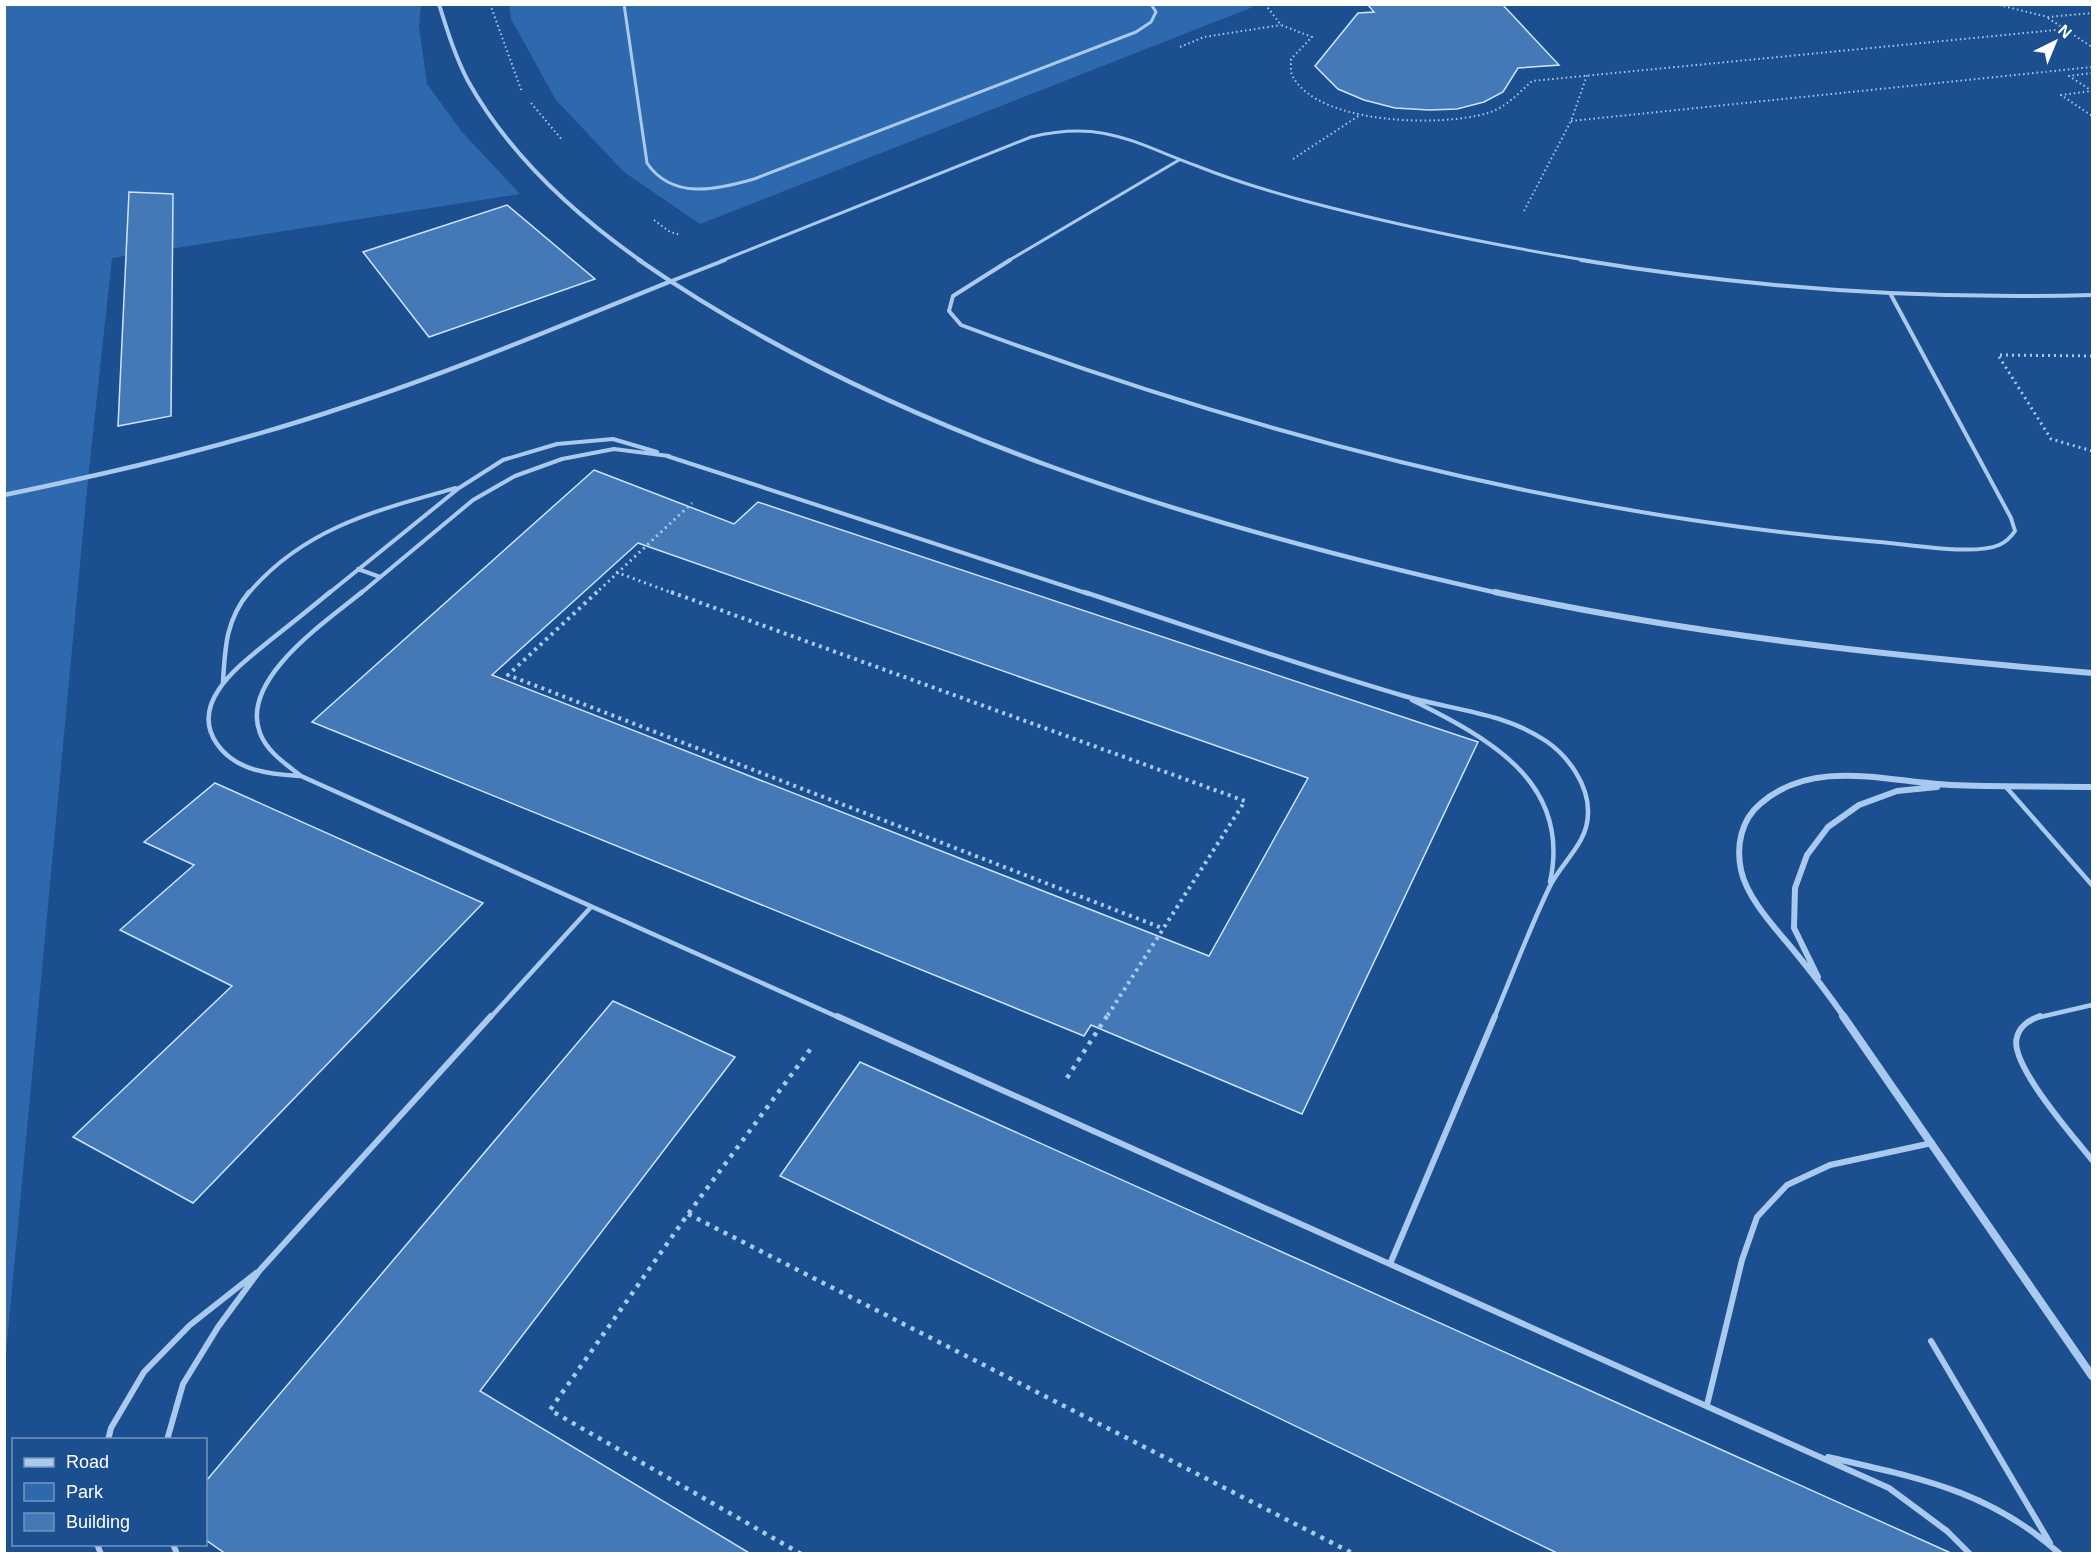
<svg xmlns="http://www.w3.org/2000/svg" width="2097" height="1558" viewBox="0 0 2097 1558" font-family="Helvetica,sans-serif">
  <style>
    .green { fill: #2e69ad }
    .building { fill: #4478b7; stroke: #cfe3fa; stroke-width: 1.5; fill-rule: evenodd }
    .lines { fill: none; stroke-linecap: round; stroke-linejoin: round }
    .path-far3 { stroke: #a9c9ee; stroke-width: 2; stroke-dasharray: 1.5 3; stroke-linecap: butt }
    .path-far2 { stroke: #a9c9ee; stroke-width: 3; stroke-dasharray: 2 4; stroke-linecap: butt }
    .path-far1 { stroke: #a9c9ee; stroke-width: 4; stroke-dasharray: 3 4.5; stroke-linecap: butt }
    .path { stroke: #a9c9ee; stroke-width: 4.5; stroke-dasharray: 4 6; stroke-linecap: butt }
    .lane-far3 { stroke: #a9c9ee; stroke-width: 3 }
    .lane-far2 { stroke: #a9c9ee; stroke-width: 4 }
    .lane-far1 { stroke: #a9c9ee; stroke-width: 4.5 }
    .lane { stroke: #a9c9ee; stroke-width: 6 }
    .street-far3 { stroke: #a9c9ee; stroke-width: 4 }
    .street-far2 { stroke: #a9c9ee; stroke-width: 4.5 }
    .street-far1 { stroke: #a9c9ee; stroke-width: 6 }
    .street { stroke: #a9c9ee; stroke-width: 8 }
  </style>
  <rect width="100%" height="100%" fill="#1b4f8f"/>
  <path class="green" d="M 1250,4 L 1253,7 L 700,224 L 624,172 L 556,100 L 511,19 L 509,5 Z
    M 5,5 L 421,5 L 419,26 L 427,84 L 462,132 L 520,194 L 112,258 L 88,479 L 5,1364 Z"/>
  <path class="building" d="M 1367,4 L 1502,4 L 1559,65 L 1518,68 L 1503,92 L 1484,102 L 1457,109 L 1429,110 L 1395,108 L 1364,100 L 1338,89 L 1315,66 L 1358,13 L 1374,12 Z
    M 129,192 L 173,194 L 171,416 L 118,426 Z
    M 507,205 L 595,279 L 429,337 L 363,252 Z
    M 594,470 L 734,524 L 758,502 L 1478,742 L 1302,1114 L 1091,1025 L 1084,1036 L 312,722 ZM 638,543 L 1308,778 L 1209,956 L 492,675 Z
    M 215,783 L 483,903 L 193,1203 L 73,1137 L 232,986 L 120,930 L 194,865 L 144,842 Z
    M 613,1001 L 735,1057 L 480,1391 L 751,1554 L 226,1554 L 206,1540 L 206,1481 Z
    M 860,1062 L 1953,1554 L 1559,1554 L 780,1176 Z"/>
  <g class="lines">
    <path class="path-far3" d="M 490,4 L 522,92
      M 1265,4 L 1281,25 L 1312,37 L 1291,59 C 1291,65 1290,72 1293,77 C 1320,125 1442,127 1488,113 C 1505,108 1519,93 1532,81 L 2066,29
      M 1995,4 L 2048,17 L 2092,13
      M 2048,18 L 2092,47
      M 1180,47 L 1204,37 L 1281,25
      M 2092,73 L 2069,76 L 2092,91 L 2061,95 L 2092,116
      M 531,103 L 563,141
      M 1571,121 L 2092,67
      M 1293,159 L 1360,115
      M 1524,211 L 1571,121 L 1587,75
      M 654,220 L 670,232 L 681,235"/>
    <path class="path-far2" d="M 2092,356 L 1998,355 L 2051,439 L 2092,451
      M 616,572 L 675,594
      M 595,594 L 692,503"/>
    <path class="path-far1" d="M 597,592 L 508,675 L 1162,928
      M 671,592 L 1245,801 L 1106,1018"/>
    <path class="path" d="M 1067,1078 L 1107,1016
      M 688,1214 L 1354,1554
      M 801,1554 L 550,1410 L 688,1214 L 812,1047"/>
    <path class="lane-far3" d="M 624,4 L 647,163 C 672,200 716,190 754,179 L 1136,32 L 1151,22 L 1156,12 L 1151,4
      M 721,261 L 1031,137 C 1103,120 1132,142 1197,166 C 1232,180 1268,191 1305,201 C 1399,226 1494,245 1590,261
      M 1008,261 L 1179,160"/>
    <path class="lane-far2" d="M 1010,260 L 953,296 L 949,311 L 961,325 C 1256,435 1565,516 1879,542 C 1908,544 1974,556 1999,545 C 2006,542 2011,537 2015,531 L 2011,518 L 1891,295
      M 1581,260 C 1751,288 1920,300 2092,295
      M 669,282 L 725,260
      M 667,456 L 1089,594
      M 358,569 L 380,577
      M 248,594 C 303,528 377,510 456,488
      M 328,594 L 459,488 L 503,460 L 557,444 L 613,439 L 657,452
      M 360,594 L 473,500 L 515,476 L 562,459 L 614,449 L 669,456"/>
    <path class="lane-far1" d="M 362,592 C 327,621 239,679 260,733 C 267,752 286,764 301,776 L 840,1018
      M 1084,592 C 1191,627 1297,665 1404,696 C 1452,710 1503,712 1546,741 C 1568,756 1589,785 1588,813 C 1588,844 1561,862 1549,888 C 1529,930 1512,975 1494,1018
      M 223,682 C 225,647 226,620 249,592
      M 1412,700 C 1488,738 1572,782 1550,882
      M 299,776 C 269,774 236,771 217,744 C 187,701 244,662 273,638 C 292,623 311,608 330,592
      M 2006,787 L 2092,885
      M 490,1018 L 591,907
      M 2036,1018 L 2092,1005"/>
    <path class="lane" d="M 837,1016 L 1889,1488 L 1947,1531 L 1970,1554
      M 2040,1016 C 2030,1020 2020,1025 2017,1037 C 2008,1063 2074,1137 2092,1160
      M 1390,1264 L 1495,1016
      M 1931,1341 L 2050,1543
      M 1707,1405 L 1742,1260 L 1757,1217 L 1787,1185 L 1830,1165 L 1932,1143
      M 108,1440 L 111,1428 L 144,1372 L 190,1325 L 256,1273
      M 167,1440 L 183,1384 L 218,1327 L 260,1270 L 491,1016
      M 1828,1457 C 1918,1478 1989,1490 2060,1554
      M 97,1544 L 101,1554
      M 173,1544 L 177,1554"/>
    <path class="street-far3" d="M 439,4 C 447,30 455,56 468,81 C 508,153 574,214 641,261"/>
    <path class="street-far2" d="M 639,260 C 890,434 1206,528 1502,594
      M 4,495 C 120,471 235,444 347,406 C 456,370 562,325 669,282"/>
    <path class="street-far1" d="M 1495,592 C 1692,635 1892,656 2092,673
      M 1818,977 L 1794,928 L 1795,888 L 1807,855 L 1828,827 L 1859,805 L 1897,791 L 1937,787
      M 1845,1018 C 1829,995 1813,974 1795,952 C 1777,930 1747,899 1741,870 C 1736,846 1741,820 1760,804 C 1813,757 1887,782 1951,785 C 1998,787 2045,786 2092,787"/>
    <path class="street" d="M 1843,1016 L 2092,1376"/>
  </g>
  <rect width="2097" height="1558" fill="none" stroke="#ffffff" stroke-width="12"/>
  <rect x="12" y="1438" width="195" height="108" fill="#1b4f8f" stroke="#7695bc" stroke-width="1.5"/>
  <rect x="24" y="1458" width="30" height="9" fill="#a9c9ee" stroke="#7695bc" stroke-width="1.5"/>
  <text x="66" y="1468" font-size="18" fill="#ffffff">Road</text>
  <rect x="24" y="1483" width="30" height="18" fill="#2e69ad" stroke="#7695bc" stroke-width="1.5"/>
  <text x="66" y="1498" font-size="18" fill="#ffffff">Park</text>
  <rect x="24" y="1513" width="30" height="18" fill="#4478b7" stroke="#7695bc" stroke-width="1.5"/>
  <text x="66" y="1528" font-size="18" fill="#ffffff">Building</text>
  <g transform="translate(2055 42) rotate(43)" stroke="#1b4f8f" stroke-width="4.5" paint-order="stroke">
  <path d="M0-4.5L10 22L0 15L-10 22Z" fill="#ffffff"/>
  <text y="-9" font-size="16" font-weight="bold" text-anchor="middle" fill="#ffffff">N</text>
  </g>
</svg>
